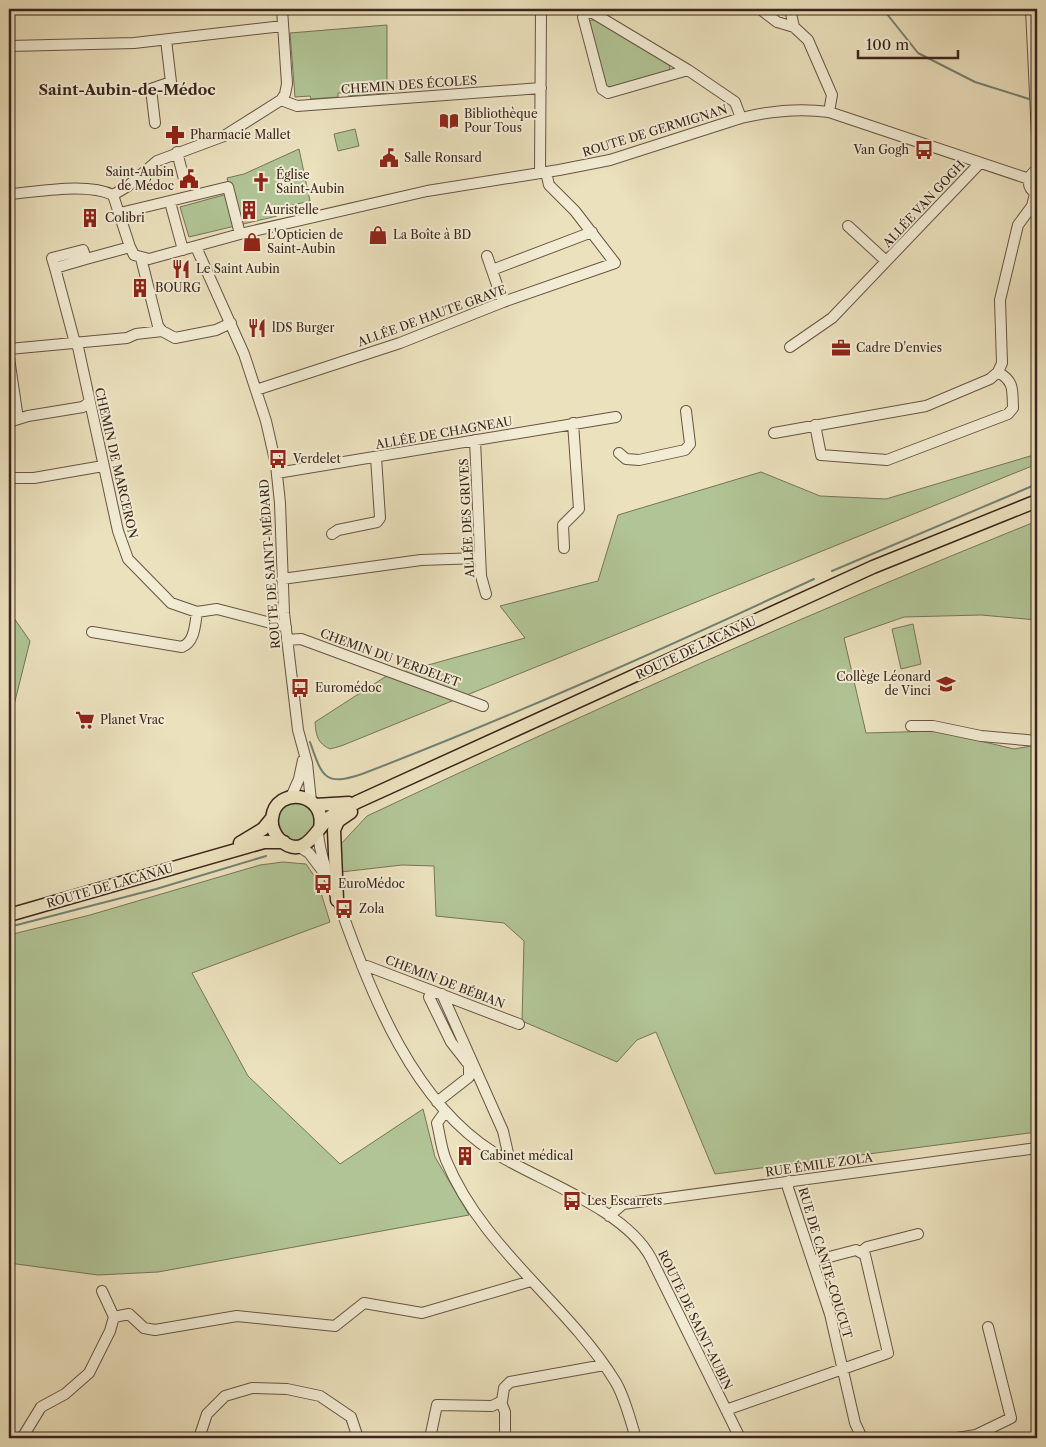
<svg xmlns="http://www.w3.org/2000/svg" width="1046" height="1447" viewBox="0 0 1046 1447" font-family="'Libre Caslon Text',serif">
  <style>
    .green { fill: #b1c495; stroke: #767458 }
    .lines { fill: none; stroke-linecap: round; stroke-linejoin: round }
    .stream { stroke: #738173; stroke-width: 2 }
    .minor-casing { stroke: #675444; stroke-width: 12 }
    .major-casing { stroke: #3b251c; stroke-width: 15 }
    .minor { stroke: #f2ecd4; stroke-width: 10 }
    .major { stroke: #ebe1bd; stroke-width: 12 }
    .labels { text-anchor: middle; stroke-width: 4; stroke-linejoin: round; paint-order: stroke }
    .street-label { font-size: 12px; fill: #3b251c; stroke: #f2ecd4 }
    .poi-label { font-size: 12px; fill: #3b251c; stroke: #f2ecd4; text-anchor: start }
    .quarter-label { font-size: 15px; font-weight: bold; fill: #3b251c; stroke: #f2ecd4 }
  </style>
  <rect width="100%" height="100%" fill="#ebe1bd"/>
  <filter id="stains"><feTurbulence type="fractalNoise" baseFrequency=".004" numOctaves="4"/><feColorMatrix values="0 0 0 0 .2 0 0 0 0 .09 0 0 0 0 .02 0 0 0 .5 -.17"/></filter>
  <radialGradient id="worn" r=".72"><stop offset=".6" stop-color="#630" stop-opacity="0"/><stop offset="1" stop-color="#630" stop-opacity=".3"/></radialGradient>
  <path class="green" d="M 591,20 L 597,20 L 668,63 L 670,67 L 668,72 L 607,88 L 588,23 Z
    M 387,25 L 387,93 L 349,96 L 348,93 L 338,93 L 338,97 L 311,99 L 310,96 L 295,97 L 290,33 Z
    M 355,129 L 359,146 L 338,151 L 334,134 Z
    M 299,149 L 310,201 L 276,209 L 277,216 L 189,237 L 180,207 L 231,193 L 227,178 L 244,174 Z
    M 1037,454 L 1037,464 L 341,746 L 330,749 C 317,743 316,735 315,722 L 385,677 L 525,638 L 500,606 L 598,581 L 618,515 L 761,472 L 820,496 L 886,499 Z
    M 1037,521 L 1037,620 L 981,615 L 904,617 L 844,638 L 866,733 L 938,731 L 1014,749 L 1037,745 L 1037,1132 L 715,1174 L 656,1032 L 637,1040 L 617,1062 L 522,1021 L 524,941 L 504,923 L 436,916 L 434,866 L 402,865 L 341,872 L 340,845 L 367,816 C 588,712 810,612 1037,521 Z
    M 9,611 L 30,641 L 9,725 Z
    M 913,624 L 921,664 L 901,669 L 892,629 Z
    M 291,801 L 309,804 L 317,821 L 307,839 C 285,843 277,837 277,814 Z
    M 283,862 L 306,864 L 317,880 L 330,922 L 192,973 L 248,1076 L 340,1164 L 423,1109 L 435,1157 L 469,1215 L 158,1272 L 98,1275 L 9,1263 L 9,935 L 90,915 L 260,865 Z"/>
  <g class="lines">
    <path class="stream" d="M 883,9 L 918,53 L 975,82 L 1029,99
      M 832,571 L 1037,484
      M 310,742 C 322,776 324,787 362,774 C 516,715 665,648 814,579
      M 9,927 L 156,889 L 266,856"/>
    <g class="minor-casing">
      <path id="minor" d="M 760,9 L 777,22 L 794,27 L 808,40 L 832,95 L 829,112
        M 790,9 L 794,27
        M 1031,9 L 1037,136
        M 9,46 L 134,43 L 283,26
        M 688,70 L 608,93 L 602,89 L 583,17 L 586,13 L 593,13 L 688,70 L 735,102 L 741,118
        M 281,100 L 297,106 L 541,88
        M 155,123 L 151,89 L 171,82 L 166,40
        M 177,152 L 185,183
        M 1037,170 C 1026,176 1026,188 1037,194
        M 540,173 L 541,9
        M 9,194 C 38,192 87,182 113,195
        M 113,195 L 130,247 L 134,255 L 149,259 L 240,234 L 427,191 L 559,170 L 610,160 L 741,118 C 770,111 800,108 829,112 L 1029,179
        M 113,195 L 128,186 L 157,161 L 224,136 L 281,100 L 285,94 L 287,84 L 282,9
        M 170,202 L 183,250
        M 120,213 L 228,187 L 240,234
        M 848,226 L 886,261
        M 196,247 L 244,354 L 266,421 L 276,465 L 280,503 L 284,613 L 298,730 L 307,763 L 311,801
        M 487,256 L 503,302
        M 141,258 L 158,326 L 162,331
        M 86,259 L 130,247
        M 55,268 L 86,259 L 83,250 L 52,258 L 55,268 L 75,343 L 78,347 L 118,531 L 128,559 L 171,603 L 197,612 L 217,609 L 286,627
        M 492,270 L 592,232
        M 790,347 L 832,318 L 980,163
        M 9,349 L 127,338 L 136,334 L 162,331 L 175,338 L 216,330 L 231,323
        M 9,358 L 18,419
        M 256,390 L 400,343 L 503,302 L 615,263 L 575,211 L 549,185 L 546,172
        M 9,422 L 28,416 L 83,407 L 89,402
        M 815,425 L 821,455 L 887,460 L 1008,414 L 1013,408 C 1012,390 1015,382 998,372
        M 774,433 L 926,406 L 990,379 L 998,372 L 1002,363 L 1000,300 L 1018,225 L 1032,206 L 1035,194
        M 475,440 L 481,576 L 486,594
        M 619,453 L 626,459 L 639,460 L 685,450 L 690,444 L 686,411
        M 277,473 L 616,417
        M 9,478 L 34,478 L 103,466
        M 332,534 L 338,530 L 377,522 L 380,518 L 376,457
        M 564,548 L 563,525 L 579,509 L 573,423
        M 282,579 L 421,560 L 479,558
        M 92,632 L 182,647 C 195,642 195,624 197,612
        M 287,640 L 301,639 L 483,706
        M 911,726 L 933,726 L 981,736 L 1037,741
        M 291,797 L 299,779 L 303,760
        M 318,833 C 320,859 333,887 342,912 C 372,997 414,1102 493,1152 C 541,1182 624,1208 651,1258 L 740,1438
        M 298,846 L 309,853 L 324,873
        M 362,966 L 367,966 L 519,1024
        M 442,994 L 503,1131 L 510,1162
        M 429,997 L 451,1042 L 469,1065 L 469,1077 L 437,1102
        M 445,1112 L 437,1123 C 440,1135 441,1148 446,1160 C 482,1248 566,1302 615,1381 C 625,1397 630,1420 636,1438
        M 789,1181 L 788,1188 L 830,1314 L 855,1423 L 862,1438
        M 609,1216 L 623,1204 L 1037,1148
        M 861,1252 L 867,1247 L 918,1234
        M 102,1291 L 114,1317 L 129,1314 L 144,1328 L 155,1330 L 237,1316 L 335,1326 L 364,1303 L 422,1313 L 531,1281
        M 501,1402 L 505,1412 L 505,1438
        M 726,1410 L 888,1353 L 865,1255 L 856,1250 L 814,1261
        M 22,1438 L 41,1407 L 65,1394 L 89,1373 L 110,1331 L 114,1317
        M 199,1438 L 207,1414 L 225,1396 L 252,1388 L 287,1389 L 320,1396 L 351,1417 L 358,1438
        M 430,1438 L 437,1405 L 492,1406 L 502,1401 L 504,1388 L 510,1382 L 604,1365
        M 957,1438 L 976,1435
        M 977,1438 L 976,1435 L 1011,1418 L 988,1327"/>
    </g>
    <g class="major-casing">
      <path id="major" d="M 315,805 L 349,803
        M 320,828 C 327,792 276,785 272,818 C 271,825 274,833 279,839 C 305,863 317,827 330,817 C 338,811 348,807 357,802 L 873,567 L 1037,501
        M 240,843 L 263,829 L 272,818
        M 337,900 L 334,830 L 338,821 L 351,812
        M 9,915 L 264,842 L 284,842"/>
    </g>
    <use href="#minor" class="minor"/>
    <use href="#major" class="major"/>
  </g>
  <defs>
    <g id="library-bare" transform="scale(1.5)"><path d="M-6-4Q-3-5.5-.7-3.5V5Q-3 3-6 4ZM6-4Q3-5.5 .7-3.5V5Q3 3 6 4Z" fill="#8f2418" stroke="#f2ecd4" stroke-width="2.5" paint-order="stroke"/></g>
    <g id="pharmacy-bare" transform="scale(1.5)"><path d="M-2-6h4v4h4v4h-4v4h-4v-4h-4v-4h4Z" fill="#8f2418" stroke="#f2ecd4" stroke-width="2.5" paint-order="stroke"/></g>
    <g id="bus-bare" transform="scale(1.5)"><path d="M-5-6H5V4H4V6H2V4H-2V6H-4V4H-5ZM-3.5-4V0h7V-4ZM-3.5 1.2v1.5H-2V1.2ZM2 1.2v1.5H3.5V1.2Z" fill="#8f2418" stroke="#f2ecd4" stroke-width="2.5" paint-order="stroke"/></g>
    <g id="civic-bare" transform="scale(1.5)"><path d="M-.6-6.5H3V-4.5H.6V-3L4-1V1h2V6H-6V1h2V-1L-.6-3ZM-1.2 2.5V6h2.4V2.5Z" fill="#8f2418" stroke="#f2ecd4" stroke-width="2.5" paint-order="stroke"/></g>
    <g id="church-bare" transform="scale(1.5)"><path d="M-1.2-6h2.4v3.5h3.3v2.4h-3.3V6h-2.4V-.1h-3.3v-2.4h3.3Z" fill="#8f2418" stroke="#f2ecd4" stroke-width="2.5" paint-order="stroke"/></g>
    <g id="building-bare" transform="scale(1.5)"><path d="M-4-6H4V6H1V3H-1V6H-4ZM-2.5-4.3h1.7v1.8h-1.7ZM.8-4.3h1.7v1.8H.8ZM-2.5-1h1.7V.8h-1.7ZM.8-1h1.7V.8H.8Z" fill="#8f2418" stroke="#f2ecd4" stroke-width="2.5" paint-order="stroke"/></g>
    <g id="shop-bare" transform="scale(1.5)"><path d="M-5-2.5h2.3a2.7 3.5 0 0 1 5.4 0H5L5.5 6h-11ZM-1.5-2.5h3a1.5 2.3 0 0 0-3 0Z" fill="#8f2418" stroke="#f2ecd4" stroke-width="2.5" paint-order="stroke"/></g>
    <g id="restaurant-bare" transform="scale(1.5)"><path d="M-5-6h1v4h1v-4h1v4h1v-4h1v5L-1.5 .5V6h-2V.5L-5-1ZM5-6V6H3V1.5H1.5Q1.5-4 5-6Z" fill="#8f2418" stroke="#f2ecd4" stroke-width="2.5" paint-order="stroke"/></g>
    <g id="office-bare" transform="scale(1.5)"><path d="M-6-3h4V-5.5h4V-3h4V5H-6ZM-1-4.5V-3h2v-1.5ZM-6 0V1H6V0Z" fill="#8f2418" stroke="#f2ecd4" stroke-width="2.5" paint-order="stroke"/></g>
    <g id="school-bare" transform="scale(1.5)"><path d="M0-5L7-2L0 1L-7-2ZM-4 1L0 2.5L4 1V4Q0 6-4 4Z" fill="#8f2418" stroke="#f2ecd4" stroke-width="2.5" paint-order="stroke"/></g>
    <g id="supermarket-bare" transform="scale(1.5)"><path d="M-6-5.5h2.5l.6 2H6L4.5 2H-2.5L-4.4-4H-6ZM-1.5 3.2a1.3 1.3 0 1 0 .1 0ZM3 3.2a1.3 1.3 0 1 0 .1 0Z" fill="#8f2418" stroke="#f2ecd4" stroke-width="2.5" paint-order="stroke"/></g>
  </defs>
  <g fill-rule="evenodd">
    <use href="#library-bare" x="449" y="121"/>
    <use href="#pharmacy-bare" x="175" y="135"/>
    <use href="#bus-bare" x="924" y="150"/>
    <use href="#civic-bare" x="389" y="158"/>
    <use href="#civic-bare" x="189" y="179"/>
    <use href="#church-bare" x="261" y="182"/>
    <use href="#building-bare" x="249" y="210"/>
    <use href="#building-bare" x="90" y="218"/>
    <use href="#shop-bare" x="378" y="235"/>
    <use href="#shop-bare" x="252" y="242"/>
    <use href="#restaurant-bare" x="181" y="269"/>
    <use href="#building-bare" x="140" y="288"/>
    <use href="#restaurant-bare" x="257" y="328"/>
    <use href="#office-bare" x="841" y="348"/>
    <use href="#bus-bare" x="278" y="459"/>
    <use href="#school-bare" x="946" y="684"/>
    <use href="#bus-bare" x="300" y="688"/>
    <use href="#supermarket-bare" x="85" y="720"/>
    <use href="#bus-bare" x="323" y="884"/>
    <use href="#bus-bare" x="344" y="909"/>
    <use href="#building-bare" x="465" y="1156"/>
    <use href="#bus-bare" x="572" y="1201"/>
  </g>
  <g class="labels">
    <g class="street-label">
      <text transform="translate(409 85) rotate(-4)" y="4">CHEMIN DES ÉCOLES</text>
      <text transform="translate(655 131) rotate(-17)" y="4">ROUTE DE GERMIGNAN</text>
      <text transform="translate(924 204) rotate(-47)" y="4">ALLÉE VAN GOGH</text>
      <text transform="translate(432 316) rotate(-20)" y="4">ALLÉE DE HAUTE GRAVE</text>
      <text transform="translate(444 433) rotate(-10)" y="4">ALLÉE DE CHAGNEAU</text>
      <text transform="translate(116 463) rotate(77)" y="4">CHEMIN DE MARCERON</text>
      <text transform="translate(467 518) rotate(-93)" y="4">ALLÉE DES GRIVES</text>
      <text transform="translate(270 564) rotate(-94)" y="4">ROUTE DE SAINT-MÉDARD</text>
      <text transform="translate(696 648) rotate(-25)" y="4">ROUTE DE LACANAU</text>
      <text transform="translate(390 658) rotate(20)" y="4">CHEMIN DU VERDELET</text>
      <text transform="translate(110 886) rotate(-16)" y="4">ROUTE DE LACANAU</text>
      <text transform="translate(445 982) rotate(21)" y="4">CHEMIN DE BÉBIAN</text>
      <text transform="translate(819 1165) rotate(-8)" y="4">RUE ÉMILE ZOLA</text>
      <text transform="translate(825 1263) rotate(73)" y="4">RUE DE CANTE-COUCUT</text>
      <text transform="translate(695 1320) rotate(64)" y="4">ROUTE DE SAINT-AUBIN</text>
    </g>
    <g class="poi-label">
      <text x="464" y="118">Bibliothèque<tspan x="464" dy="14">Pour Tous</tspan></text>
      <text x="190" y="139">Pharmacie Mallet</text>
      <text x="909" y="154" text-anchor="end">Van Gogh</text>
      <text x="404" y="162">Salle Ronsard</text>
      <text x="174" y="176" text-anchor="end">Saint-Aubin<tspan x="174" dy="14">de Médoc</tspan></text>
      <text x="276" y="179">Église<tspan x="276" dy="14">Saint-Aubin</tspan></text>
      <text x="264" y="214">Auristelle</text>
      <text x="105" y="222">Colibri</text>
      <text x="267" y="239">L'Opticien de<tspan x="267" dy="14">Saint-Aubin</tspan></text>
      <text x="393" y="239">La Boîte à BD</text>
      <text x="196" y="273">Le Saint Aubin</text>
      <text x="155" y="292">BOURG</text>
      <text x="272" y="332">lDS Burger</text>
      <text x="856" y="352">Cadre D'envies</text>
      <text x="293" y="463">Verdelet</text>
      <text x="931" y="681" text-anchor="end">Collège Léonard<tspan x="931" dy="14">de Vinci</tspan></text>
      <text x="315" y="692">Euromédoc</text>
      <text x="100" y="724">Planet Vrac</text>
      <text x="338" y="888">EuroMédoc</text>
      <text x="359" y="913">Zola</text>
      <text x="480" y="1160">Cabinet médical</text>
      <text x="587" y="1205">Les Escarrets</text>
    </g>
    <g class="quarter-label">
      <text x="127" y="95">Saint-Aubin-de-Médoc</text>
    </g>
  </g>
  <rect width="1046" height="1447" fill="none" stroke="#ebe1bd" stroke-width="30"/>
  <rect x="10" y="10" width="1026" height="1427" fill="none" stroke="#3b251c" stroke-width="2.5"/>
  <rect x="15" y="15" width="1016" height="1417" fill="none" stroke="#3b251c"/>
  <path d="M858 50v8h100v-8" fill="none" stroke="#3b251c" stroke-width="2.5"/>
  <text x="866" y="50" font-size="15" fill="#3b251c" stroke="#f2ecd4" stroke-width="4" paint-order="stroke">100 m</text>
  <rect width="100%" height="100%" filter="url(#stains)"/>
  <rect width="100%" height="100%" fill="url(#worn)"/>
</svg>
